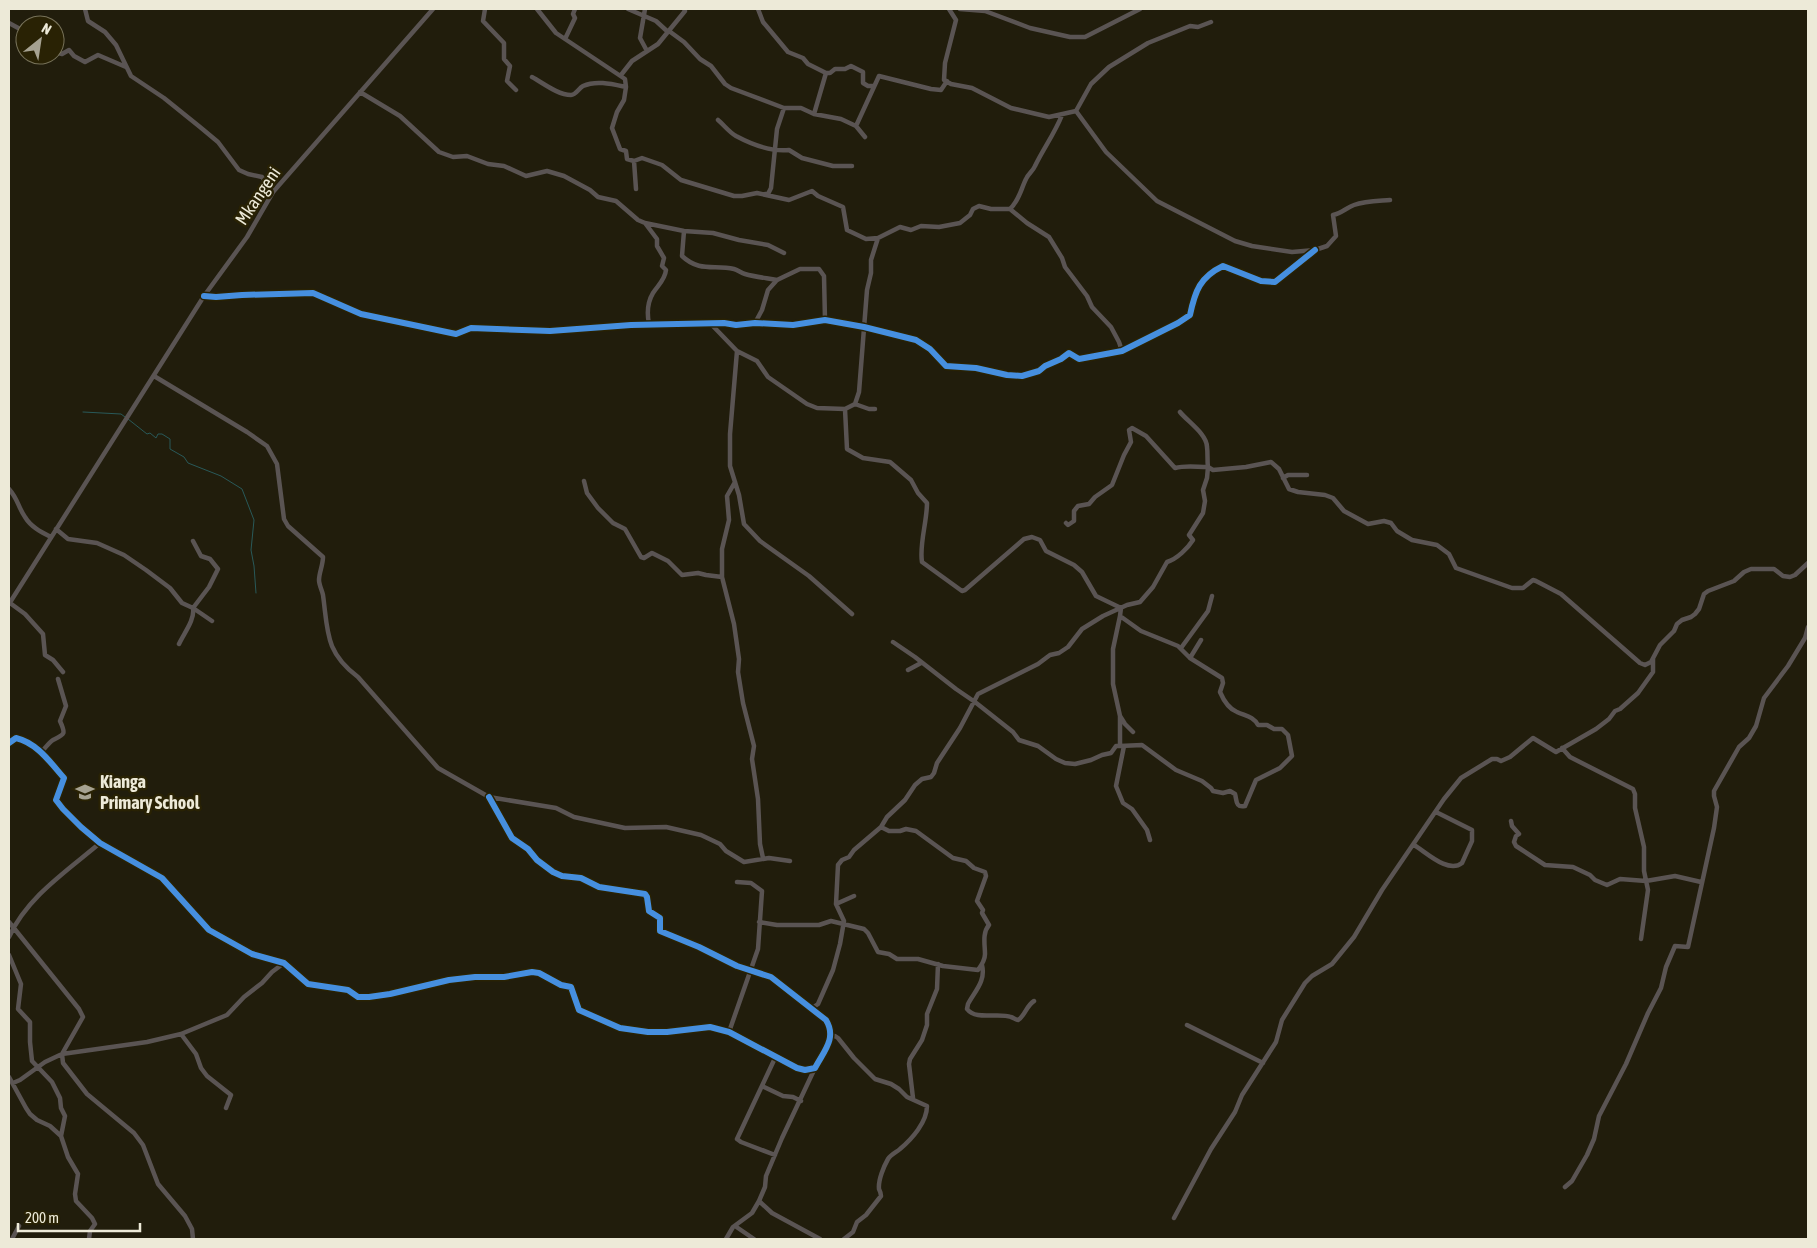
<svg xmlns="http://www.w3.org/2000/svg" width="1817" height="1248" viewBox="0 0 1817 1248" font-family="'Asap Condensed',sans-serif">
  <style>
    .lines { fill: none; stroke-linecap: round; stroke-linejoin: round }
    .stream { stroke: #295959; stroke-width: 1 }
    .minor { stroke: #5a5453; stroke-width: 4.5 }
    .cycleway-casing { stroke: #292204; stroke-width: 9 }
    .cycleway { stroke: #468fdf; stroke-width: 6 }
    .labels { text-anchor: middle; stroke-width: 5; stroke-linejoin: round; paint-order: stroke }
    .street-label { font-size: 18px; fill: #edead8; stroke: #292204 }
    .poi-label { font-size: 18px; font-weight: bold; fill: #edead8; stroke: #292204; text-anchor: start }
  </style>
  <rect width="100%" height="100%" fill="#211d0c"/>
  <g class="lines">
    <path class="stream" d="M 83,412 L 121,414 L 125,417
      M 128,419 L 147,434 L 150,433 L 156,438 L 158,434 L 162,434 L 170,439 L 170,449 L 184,457 L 188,463 L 221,476 L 242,489 L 254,520 L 251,550 L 254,566 L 256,593"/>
    <path class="minor" d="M 85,9 L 88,21 L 105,32 L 116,45 L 131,76 L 164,98 L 200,127 L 218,142 L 239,170 L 248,174 L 262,177 L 273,192
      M 485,9 L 483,21 L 504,43 L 504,59 L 510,66 L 507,81 L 516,90
      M 537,9 L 556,33 L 625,79 L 626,87 L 624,100 L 617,112 L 612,128 L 620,149 L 626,151 L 627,159 L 634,161 L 636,189
      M 628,9 L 656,21 L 668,32
      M 645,9 L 640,38 L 647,51
      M 758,9 L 763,22 L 788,52 L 803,58 L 808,64 L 826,73
      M 949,9 L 956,20 L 945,63 L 944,80 L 951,84 L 972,88 L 1011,108 L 1049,117 L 1076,111 L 1091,84 L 1109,67 L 1148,43 L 1190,26 L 1198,27 L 1211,22
      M 960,9 L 985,11 L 1030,28 L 1070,37 L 1085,37 L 1140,9
      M 9,23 L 20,29 L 25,34
      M 669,31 L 684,42 L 700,59 L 711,66 L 725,84 L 731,88 L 784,108 L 801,108 L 814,114 L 841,119 L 856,126 L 865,137
      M 565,39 L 575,18 L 573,14 L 575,9
      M 55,52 L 62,54 L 69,50 L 74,56 L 85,62 L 98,55 L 126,67
      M 621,75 L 632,61 L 658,44 L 685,11 L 684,9
      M 532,77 C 543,83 558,95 571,95 C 576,95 579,88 583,86 C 596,80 612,84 626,87
      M 360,92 L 400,116 L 439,152 L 453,157 L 467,156 L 488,164 L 504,166 L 526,176 L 547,171 L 564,176 L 590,190 L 598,197 L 616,201 L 638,220 L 645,223 L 657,239 L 657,246 L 664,258 L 662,266 L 666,270 C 665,280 658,285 653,293 C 647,303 647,314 649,324
      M 1076,111 L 1106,152 L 1157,201 L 1235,241 L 1252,246 L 1292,252 L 1315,250 L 1327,246 L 1336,236 L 1333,215 C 1342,213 1346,208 1354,205 C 1365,201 1378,201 1390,200
      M 814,114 L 826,73 L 830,73 L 835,69 L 845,69 L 851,66 L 863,72 L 863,83 L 868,86 L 873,86
      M 718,120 C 724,125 729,132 736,136 C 751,144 771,152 789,150 L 802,158 L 833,166 L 852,166
      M 856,126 L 879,76 L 931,89 L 941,90 L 947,81
      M 634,161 L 642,158 L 662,165 L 681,180 L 734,196 L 742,196 L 757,193 L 789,200 L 812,191 L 818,196 L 843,207 L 847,230 L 866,239 L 878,238 L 900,227 L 911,230 L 921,226 L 939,227 L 960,223 L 970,215 L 973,209 L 979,206 L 991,209 L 1010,209 C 1019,201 1021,189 1026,179 C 1028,174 1033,171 1035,166 C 1043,149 1055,133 1062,115
      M 765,194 L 768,194 L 771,188 L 777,129 L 784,108
      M 1010,209 L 1027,223 L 1049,237 L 1062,258 L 1065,267 L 1087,296 L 1092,307 L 1111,327 L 1119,342 L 1122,351
      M 645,223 L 684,231 L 713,233 L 739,240 L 768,245 L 784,253
      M 684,231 L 682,256 C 700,273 715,264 734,269 C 738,270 741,273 745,274 C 755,277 766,278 777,280
      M 204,296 L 216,297 L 242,295 L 313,293 L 361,314 L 456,334 L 471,328 L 550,331 L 631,325 L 724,323 L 736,325 L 755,323 L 793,325 L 825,320 L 864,327 L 916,340 L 930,349 L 946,366 L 976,368 L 1007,375 L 1022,376 L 1039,371 L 1045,366 L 1061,359 L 1069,353 L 1079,359 L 1122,351 L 1178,323 L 1190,315 C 1195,291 1200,277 1223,266 L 1261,281 L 1275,282 L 1315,250
      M 710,323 L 737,351 L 757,361 L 768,377 L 807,404 L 817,408 L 845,409 L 847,449 L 863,458 L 890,462 L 911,480 L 918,493 L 927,503 C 927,522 919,545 922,562 L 962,591 L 965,590 L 1024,539 L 1032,537 L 1040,540 L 1046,551 L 1074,565 L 1082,572 L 1096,596 L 1121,608 L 1120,616 L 1141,631 L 1178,646 L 1190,658 L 1222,678 L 1223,683 L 1220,692 C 1223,699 1229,709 1237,712 C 1245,716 1253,716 1258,725 L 1267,725 L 1274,729 L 1282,729 L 1288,735 L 1292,756 L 1280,768 L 1256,780 L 1245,806 C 1235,808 1237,800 1235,794 L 1230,791 L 1223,793 L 1213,791 L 1211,788 L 1202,781 L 1176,770 L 1142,745 L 1120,746 L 1120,716
      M 755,323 L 762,310 L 768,290 L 777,280 L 800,269 L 819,269 L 824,276 L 825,320
      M 737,351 L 730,434 L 730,466 L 739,495 L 744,524 L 760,541 L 809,576 L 852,614
      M 154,376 L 247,432 L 267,446 L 277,464 L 284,519 L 288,526 L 323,557 C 323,565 319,573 319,580 C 319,585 322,590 323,595 C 328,632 325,652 358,677 L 438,768 L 489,797 L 556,808 L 574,817 L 625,828 L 666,827 L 701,835 L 720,844 L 726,851 L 744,862 L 769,858 L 790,861
      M 855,404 L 869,409 L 875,409
      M 845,409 L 855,404 L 859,392 L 867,290 L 871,273 L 871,260 L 878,238
      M 1180,412 C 1187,421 1207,434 1207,447 C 1208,454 1207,460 1208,467 L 1213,470 L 1246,467 L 1271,462 L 1279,469 L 1289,489 L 1298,492 L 1325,495 L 1333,498 L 1344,511 L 1368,524 L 1384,521 L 1391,523 L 1397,531 L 1412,540 L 1437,545 L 1449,554 L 1456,568 L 1512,588 L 1523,588 L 1533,580 L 1536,581 L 1561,594 L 1640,663 L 1645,665 L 1651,662 L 1660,645 L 1674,631 L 1677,624 L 1682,620 L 1691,617 L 1695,614 L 1699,609 L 1704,594 L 1708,591 L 1734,581 L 1744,572 L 1751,569 L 1774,569 L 1783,576 L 1790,577 L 1795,575 L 1808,563
      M 1283,478 L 1288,475 L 1307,475
      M 584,481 L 587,493 L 598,508 L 613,523 L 625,529 L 641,557 L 644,558 L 652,553 L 668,561 L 682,575 L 698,573 L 706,575 L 722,577
      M 735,482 L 727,496 L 729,520 L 722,549 L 722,577 L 734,624 L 739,659 L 738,672 L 743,703 L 754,746 L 752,759 L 758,799 L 760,844 L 763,858
      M 9,489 C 18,499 18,507 25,517 C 31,527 41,532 51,537
      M 56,529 L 68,539 L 97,543 L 124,555 L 146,570 L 170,588 L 182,603 L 193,608 L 212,621
      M 10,603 L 25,614 L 43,634 L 45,655 L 53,660 L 63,672
      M 9,604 L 204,296 L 247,237 L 273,192 L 433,9
      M 1120,616 L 1113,649 L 1113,684 L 1120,716 L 1125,724 L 1133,732
      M 893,642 L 915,657 L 956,689 L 975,702 L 1013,732 L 1019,740 L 1038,746 L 1056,759 L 1065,763 L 1075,764 L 1091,760 L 1102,755 L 1111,753 L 1116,746 L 1120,746
      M 179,644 C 184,633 195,620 193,608 L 209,587 L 218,569 L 210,559 L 201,556 L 193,541
      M 1181,648 L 1208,611 L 1212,596
      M 1190,658 L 1201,640
      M 908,670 L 921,663
      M 9,743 L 16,738 C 37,743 50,762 64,778 L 56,800 L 63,809 L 81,827 L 100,843 L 162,878 L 209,930 L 252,954 L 284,963 L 308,984 L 348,990 L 358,997 L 369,997 L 390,994 L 449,980 L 475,977 L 504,977 L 532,972 L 539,973 L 561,985 L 571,987 L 579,1010 L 620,1028 L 648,1032 L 667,1032 L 710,1027 L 729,1032 L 797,1068 L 805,1070 L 815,1068 C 824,1051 837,1038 826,1020 L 771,977 L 737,966 L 699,947 L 660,931 L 660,918 L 649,911 L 647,897 L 645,894 L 599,887 L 581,878 L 562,876 L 553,872 L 537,860 L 528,849 L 512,838 L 489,797
      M 1124,746 L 1116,786 L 1123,803 L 1132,809 L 1147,830 L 1150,840
      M 1562,748 L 1570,757 L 1633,789 L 1635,794 L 1635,808 L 1644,847 L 1644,871 L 1648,890 L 1641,939
      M 41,752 C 45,749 49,742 53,740 C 65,734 66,734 60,721 L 66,706 L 58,679
      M 1511,821 L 1512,826 L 1519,834 L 1516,836 L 1514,842 L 1516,846 L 1545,865 L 1573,867 L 1590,875 L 1595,880 L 1607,885 L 1620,879 L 1646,881 L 1675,876 L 1701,882
      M 1414,845 C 1426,852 1448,874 1462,863 L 1472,841 L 1472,830 L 1436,812
      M 836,904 L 838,865 L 842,860 L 849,857 L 854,850 L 881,827 L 887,817 L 905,800 L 915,785 L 922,779 L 931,777 L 934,773 L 937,763 L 960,728 L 978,694 L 1038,664 L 1050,655 L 1059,653 L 1068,647 L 1082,629 L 1103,616 L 1127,605 L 1140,602 L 1153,587 L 1167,562 C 1177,559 1188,548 1193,540 L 1189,535 L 1203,513 L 1205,501 L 1203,490 L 1207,478 L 1208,467 C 1196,467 1186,465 1175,468 L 1146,436 L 1132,428 L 1129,430 L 1131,442 L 1124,455 L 1112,485 L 1095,497 L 1089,504 L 1078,506 L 1074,511 L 1074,521 L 1068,525 L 1066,523
      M 9,922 L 79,1009 L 83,1017 L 62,1054 L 63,1063 L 87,1094 L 134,1133 L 143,1145 L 158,1184 L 185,1216 L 192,1229 L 193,1239
      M 759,922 L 777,925 L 819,925 L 831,921 L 864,929 L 868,933 L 878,952 L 889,954 L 897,959 L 918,959 L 943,966 L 978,970 C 981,966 985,960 985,954 C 985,945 982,933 989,925 L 982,913 L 983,910 L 977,901 L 986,876 L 985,872 L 974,868 L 966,861 L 953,858 L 916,831 L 906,829 L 900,831 L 889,831 L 881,827
      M 9,937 C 27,897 67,871 100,843
      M 9,955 L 21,984 L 18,1009 L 30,1022 L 30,1042 L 32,1061 L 52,1082 L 60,1098 L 61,1108 L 65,1116 L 61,1136
      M 982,965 C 986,981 975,991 968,1004 L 967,1009 C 976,1021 998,1012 1011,1017 C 1014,1018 1016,1020 1018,1020 C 1025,1016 1026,1006 1034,1001
      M 811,1009 L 818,1004 L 833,970 L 840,944 L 844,921 L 836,904 L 854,896
      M 1187,1025 L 1263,1063
      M 729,1032 L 758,949 L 762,891 L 751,883 L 737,882
      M 181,1034 L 227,1015 L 244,997 L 262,983 L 272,972 L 284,963
      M 831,1037 L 835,1036 L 838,1038 L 854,1058 L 875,1079 L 891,1084 L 899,1089 L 907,1097 L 927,1106 C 927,1122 912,1139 900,1149 C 897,1152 891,1154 888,1159 C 884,1166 878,1180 879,1189 C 880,1191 881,1194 881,1196 L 866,1215 L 857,1222 L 853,1232 L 844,1239
      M 815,1068 L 782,1138 L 766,1176 L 765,1187 L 759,1201 L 772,1213 L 820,1239
      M 9,1077 L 26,1108 L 30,1114 L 37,1120 L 50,1126 L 61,1136 L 68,1157 L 78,1174 L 75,1194 L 76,1201 L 92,1218 L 95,1224 L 90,1231 L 89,1239
      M 13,1083 L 20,1080 L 45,1062 L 62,1054 L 147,1042 L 181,1034 L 196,1054 L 201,1068 L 207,1076 L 231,1095 L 226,1108
      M 762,1086 L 783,1096 L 793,1097 L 801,1101
      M 913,1098 L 909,1064 L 910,1059 L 922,1040 L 927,1025 L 927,1014 L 937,989 L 938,964
      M 775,1155 L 741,1142 L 737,1139 L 776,1056
      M 1565,1187 L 1572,1181 L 1587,1155 L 1594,1139 L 1599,1116 L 1626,1064 L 1648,1013 L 1661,988 L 1666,967 L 1675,946 L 1688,947 L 1714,828 L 1717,807 L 1714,796 L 1714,791 L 1739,747 L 1749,738 L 1756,726 L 1764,698 L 1788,666 L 1805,638 L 1808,627
      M 1174,1218 L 1211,1149 L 1235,1112 L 1242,1095 L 1276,1042 L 1282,1020 L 1305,983 L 1312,976 L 1332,964 L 1354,937 L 1382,890 L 1444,799 L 1461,778 L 1492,759 L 1497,759 L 1501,761 L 1510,757 L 1533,738 L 1556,752 L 1596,729 L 1609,719 L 1615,711 L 1620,709 L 1638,693 L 1653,672 L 1653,659
      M 735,1226 L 754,1239
      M 12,1239 L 19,1226
      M 726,1239 L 733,1227 L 752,1213 L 759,1201"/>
    <g class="cycleway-casing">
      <path id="cycleway" d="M 204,296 L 216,297 L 242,295 L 313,293 L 361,314 L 456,334 L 471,328 L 550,331 L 631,325 L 724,323 L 736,325 L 755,323 L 793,325 L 825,320 L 864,327 L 916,340 L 930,349 L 946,366 L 976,368 L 1007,375 L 1022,376 L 1039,371 L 1045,366 L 1061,359 L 1069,353 L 1079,359 L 1122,351 L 1178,323 L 1190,315 C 1195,291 1200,277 1223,266 L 1261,281 L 1275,282 L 1315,250
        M 9,743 L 16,738 C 37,743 50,762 64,778 L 56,800 L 63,809 L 81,827 L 100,843 L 162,878 L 209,930 L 252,954 L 284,963 L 308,984 L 348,990 L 358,997 L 369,997 L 390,994 L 449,980 L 475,977 L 504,977 L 532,972 L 539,973 L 561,985 L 571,987 L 579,1010 L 620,1028 L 648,1032 L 667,1032 L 710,1027 L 729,1032 L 797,1068 L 805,1070 L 815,1068 C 824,1051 837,1038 826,1020 L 771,977 L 737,966 L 699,947 L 660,931 L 660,918 L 649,911 L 647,897 L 645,894 L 599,887 L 581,878 L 562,876 L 553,872 L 537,860 L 528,849 L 512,838 L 489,797"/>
    </g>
    <use href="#cycleway" class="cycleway"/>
  </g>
  <defs>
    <g id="school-bare" transform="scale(1.5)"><path d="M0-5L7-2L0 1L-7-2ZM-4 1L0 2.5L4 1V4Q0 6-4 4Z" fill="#a6a291" stroke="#292204" stroke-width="2.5" paint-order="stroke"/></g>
  </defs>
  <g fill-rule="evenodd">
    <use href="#school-bare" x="85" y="792"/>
  </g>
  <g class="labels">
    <g class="street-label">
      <text transform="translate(258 196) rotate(-56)" y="6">Mkangeni</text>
    </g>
    <g class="poi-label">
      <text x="100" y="788">Kianga<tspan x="100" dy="21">Primary School</tspan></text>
    </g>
  </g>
  <rect width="1817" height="1248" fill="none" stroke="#edead8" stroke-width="20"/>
  <g transform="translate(40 40) rotate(30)"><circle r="24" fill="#292204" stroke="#777259"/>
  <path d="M0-4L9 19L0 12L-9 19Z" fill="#a6a291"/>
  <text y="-8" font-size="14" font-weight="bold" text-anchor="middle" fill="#edead8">N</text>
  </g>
  <path d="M18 1223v8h122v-8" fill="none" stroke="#edead8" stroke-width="2.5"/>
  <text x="25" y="1223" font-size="15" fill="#edead8" stroke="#292204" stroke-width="4" paint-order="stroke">200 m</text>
</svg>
